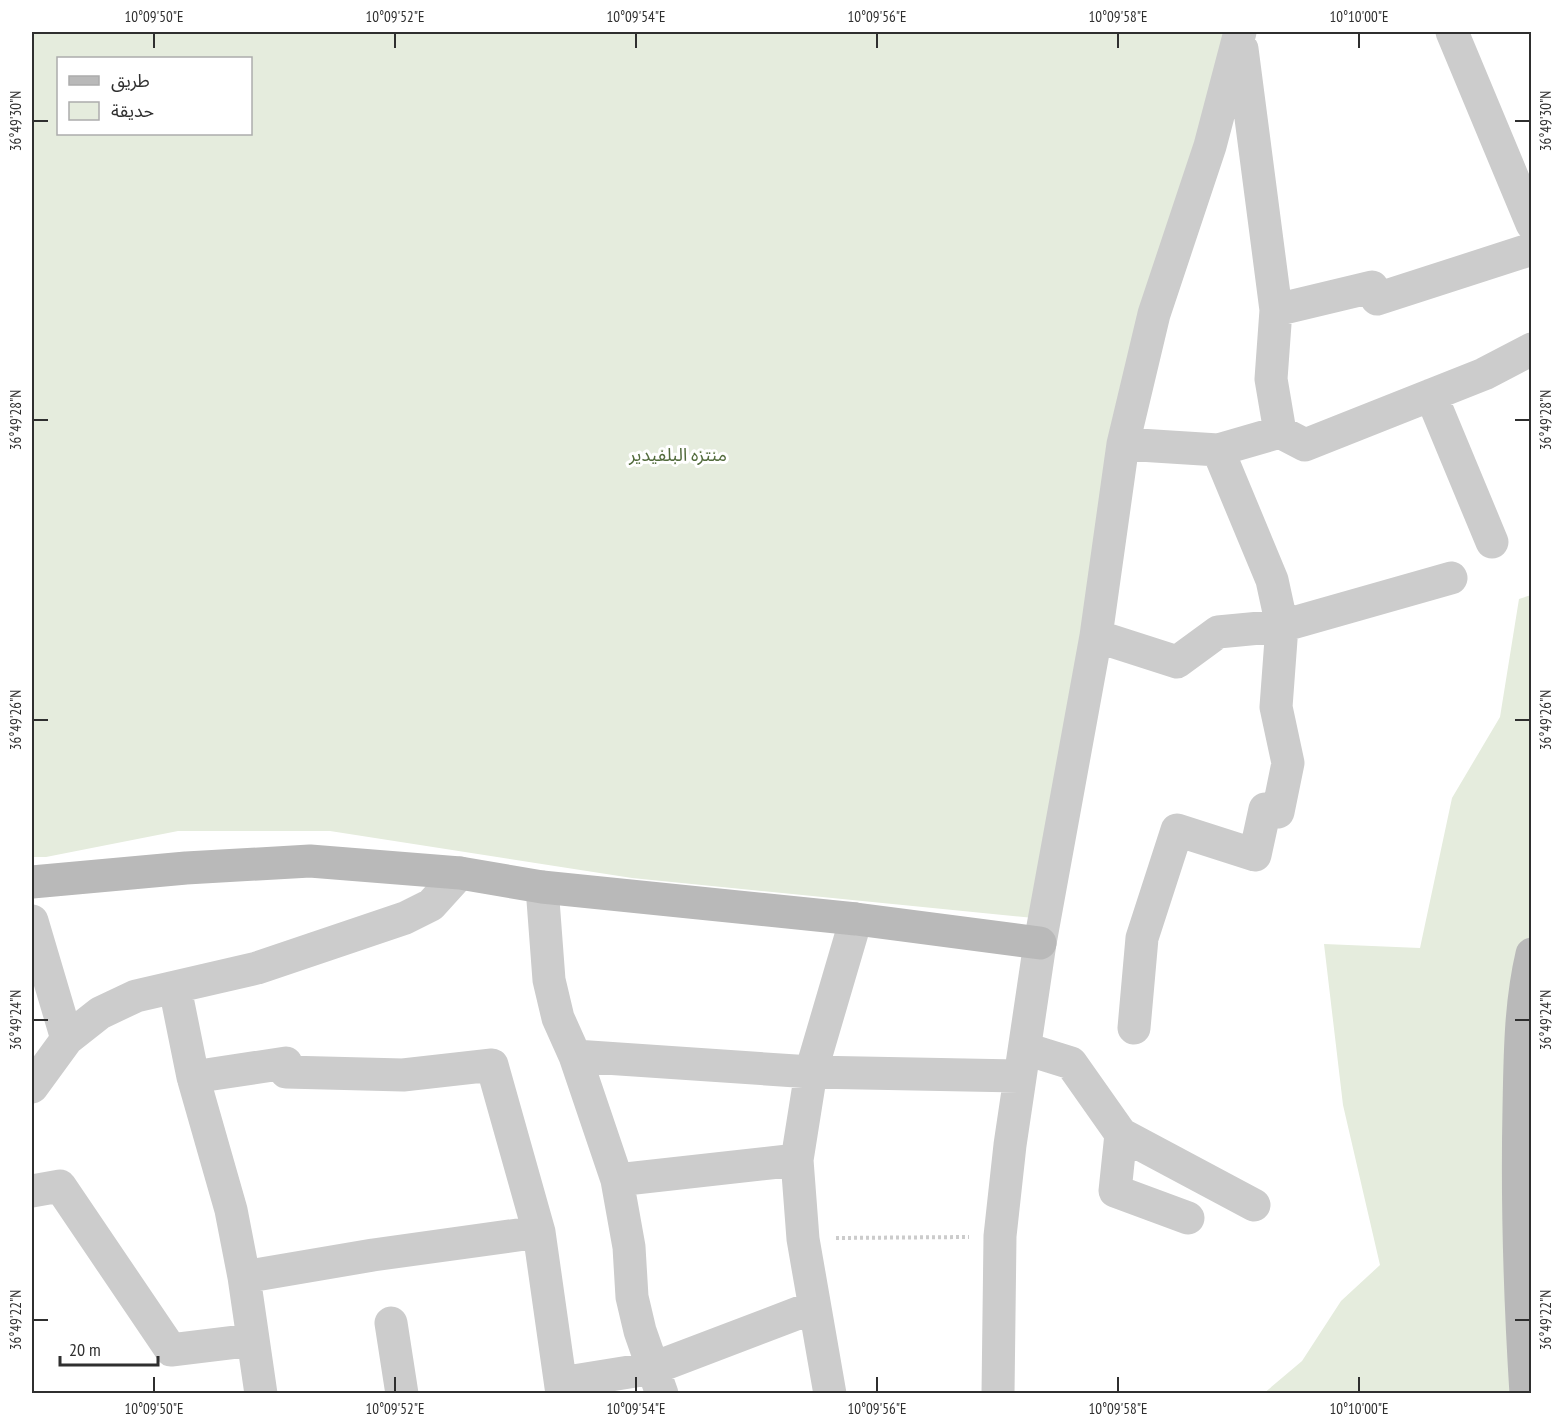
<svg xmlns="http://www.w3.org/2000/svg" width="1563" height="1425" viewBox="0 0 1563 1425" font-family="'PT Sans Narrow','Noto Sans Arabic',sans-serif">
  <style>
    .green { fill: #e5ecdd; fill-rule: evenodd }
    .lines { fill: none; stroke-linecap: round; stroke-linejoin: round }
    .path { stroke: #ccc; stroke-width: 4; stroke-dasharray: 3 3; stroke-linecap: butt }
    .street { stroke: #ccc; stroke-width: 33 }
    .secondary { stroke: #b9b9b9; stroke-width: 33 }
    .ticks { fill: none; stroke: #2f2f2f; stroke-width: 2 }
    .labels { text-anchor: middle; stroke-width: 6; stroke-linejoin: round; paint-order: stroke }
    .park-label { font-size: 18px; fill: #526b3c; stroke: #fff }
    .neatline { fill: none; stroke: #2f2f2f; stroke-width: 2 }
    .ticks-label { font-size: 15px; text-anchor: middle; fill: #2f2f2f }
  </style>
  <rect width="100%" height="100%" fill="#fff"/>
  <path class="green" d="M 32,32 L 1225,32 L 1077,669 L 1034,918 L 632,878 L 330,831 L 178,831 L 46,857 L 32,857 ZM 58,58 L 250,58 L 250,134 L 58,134 Z
    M 1531,595 L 1531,1393 L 1263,1394 L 1302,1361 L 1341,1301 L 1380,1265 L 1343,1105 L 1324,944 L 1420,948 L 1452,798 L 1500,717 L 1519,599 Z"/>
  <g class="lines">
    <path class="path" d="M 836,1238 L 969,1237"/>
    <path class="street" d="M 1452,32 L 1532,224
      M 1242,49 L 1276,310 L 1271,379 L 1280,432
      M 1276,310 L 1372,287 L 1377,299 L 1532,249
      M 1431,395 L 1492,542
      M 1123,444 L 1218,450 L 1272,580 L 1282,626 L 1276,707 L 1288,763 L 1278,812 L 1265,809 L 1255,855 L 1177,830 L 1142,938 L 1134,1028
      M 1218,450 L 1280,432 L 1305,445 L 1484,374 L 1532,349
      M 1096,636 L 1177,662 L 1218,632 L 1282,626 L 1451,578
      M 542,887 L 549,980 L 558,1018 L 575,1056 L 617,1180 L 629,1247 L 632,1297 L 640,1331 L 662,1394
      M 32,921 L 67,1039
      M 175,988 L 193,1077 L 231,1210 L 244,1277 L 261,1394
      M 1026,1049 L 1071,1063 L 1121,1134 L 1115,1191 L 1188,1218
      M 575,1056 L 811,1072 L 1020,1076
      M 193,1077 L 286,1063 L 286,1072 L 403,1075 L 492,1065 L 539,1232 L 562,1394
      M 32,1087 L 67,1039 L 100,1013 L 136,996 L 257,968 L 405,918 L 431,905 L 460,873
      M 1121,1134 L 1254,1205
      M 617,1180 L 797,1160
      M 32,1191 L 60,1186 L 171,1350 L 253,1340
      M 244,1277 L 373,1255 L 539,1232
      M 391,1323 L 402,1394
      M 561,1383 L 654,1368 L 814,1307
      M 830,1394 L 803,1239 L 797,1160 L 811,1072 L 856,919
      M 998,1394 L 1000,1236 L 1010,1145 L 1040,943 L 1096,636 L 1123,444 L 1154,314 L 1210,146 L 1240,32"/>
    <path class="secondary" d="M 32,882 L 186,868 L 310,861 L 460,873 L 542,887 L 856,919 L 1040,943
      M 1526,1394 C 1520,1299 1517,1204 1519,1109 C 1520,1058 1520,1005 1532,954"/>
  </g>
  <path class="ticks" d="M 154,33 L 154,48M 395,33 L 395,48M 636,33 L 636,48M 877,33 L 877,48M 1118,33 L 1118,48M 1359,33 L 1359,48M 33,121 L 48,121M 1515,121 L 1530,121M 33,420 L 48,420M 1515,420 L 1530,420M 33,720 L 48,720M 1515,720 L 1530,720M 33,1020 L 48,1020M 1515,1020 L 1530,1020M 33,1320 L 48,1320M 1515,1320 L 1530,1320M 154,1377 L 154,1392M 395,1377 L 395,1392M 636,1377 L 636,1392M 877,1377 L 877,1392M 1118,1377 L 1118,1392M 1359,1377 L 1359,1392"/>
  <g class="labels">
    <g class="park-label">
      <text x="678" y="461">منتزه البلفيدير</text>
    </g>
  </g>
  <rect width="1563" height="1425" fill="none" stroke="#ffffff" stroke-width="66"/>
  <rect x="57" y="57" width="195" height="78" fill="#ffffff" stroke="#acacac" stroke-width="1.5"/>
  <rect x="69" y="76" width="30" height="9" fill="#b9b9b9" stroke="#acacac" stroke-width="1.5"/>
  <text x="111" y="87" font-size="18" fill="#2f2f2f">طريق</text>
  <rect x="69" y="102" width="30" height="18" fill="#e5ecdd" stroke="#acacac" stroke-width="1.5"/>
  <text x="111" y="117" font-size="18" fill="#2f2f2f">حديقة</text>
  <path d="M60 1356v9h98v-9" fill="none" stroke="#2f2f2f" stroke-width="3"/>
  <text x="69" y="1356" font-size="18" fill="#2f2f2f" stroke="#ffffff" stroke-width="4.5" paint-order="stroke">20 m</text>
  <rect x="33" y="33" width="1497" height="1359" class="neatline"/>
  <g class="ticks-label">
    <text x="154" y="22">10°09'50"E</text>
    <text x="395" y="22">10°09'52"E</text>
    <text x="636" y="22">10°09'54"E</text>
    <text x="877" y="22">10°09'56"E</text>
    <text x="1118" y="22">10°09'58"E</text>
    <text x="1359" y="22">10°10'00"E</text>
    <text transform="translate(16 121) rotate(-90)" y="5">36°49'30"N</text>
    <text transform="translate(1546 121) rotate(-90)" y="5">36°49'30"N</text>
    <text transform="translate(16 420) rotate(-90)" y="5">36°49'28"N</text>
    <text transform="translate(1546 420) rotate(-90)" y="5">36°49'28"N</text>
    <text transform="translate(16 720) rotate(-90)" y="5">36°49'26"N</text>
    <text transform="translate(1546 720) rotate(-90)" y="5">36°49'26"N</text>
    <text transform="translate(16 1020) rotate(-90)" y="5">36°49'24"N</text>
    <text transform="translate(1546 1020) rotate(-90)" y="5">36°49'24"N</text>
    <text transform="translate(16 1320) rotate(-90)" y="5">36°49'22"N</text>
    <text transform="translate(1546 1320) rotate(-90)" y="5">36°49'22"N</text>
    <text x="154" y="1414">10°09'50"E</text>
    <text x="395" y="1414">10°09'52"E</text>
    <text x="636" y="1414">10°09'54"E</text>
    <text x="877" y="1414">10°09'56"E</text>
    <text x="1118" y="1414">10°09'58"E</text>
    <text x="1359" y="1414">10°10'00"E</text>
  </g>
</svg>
